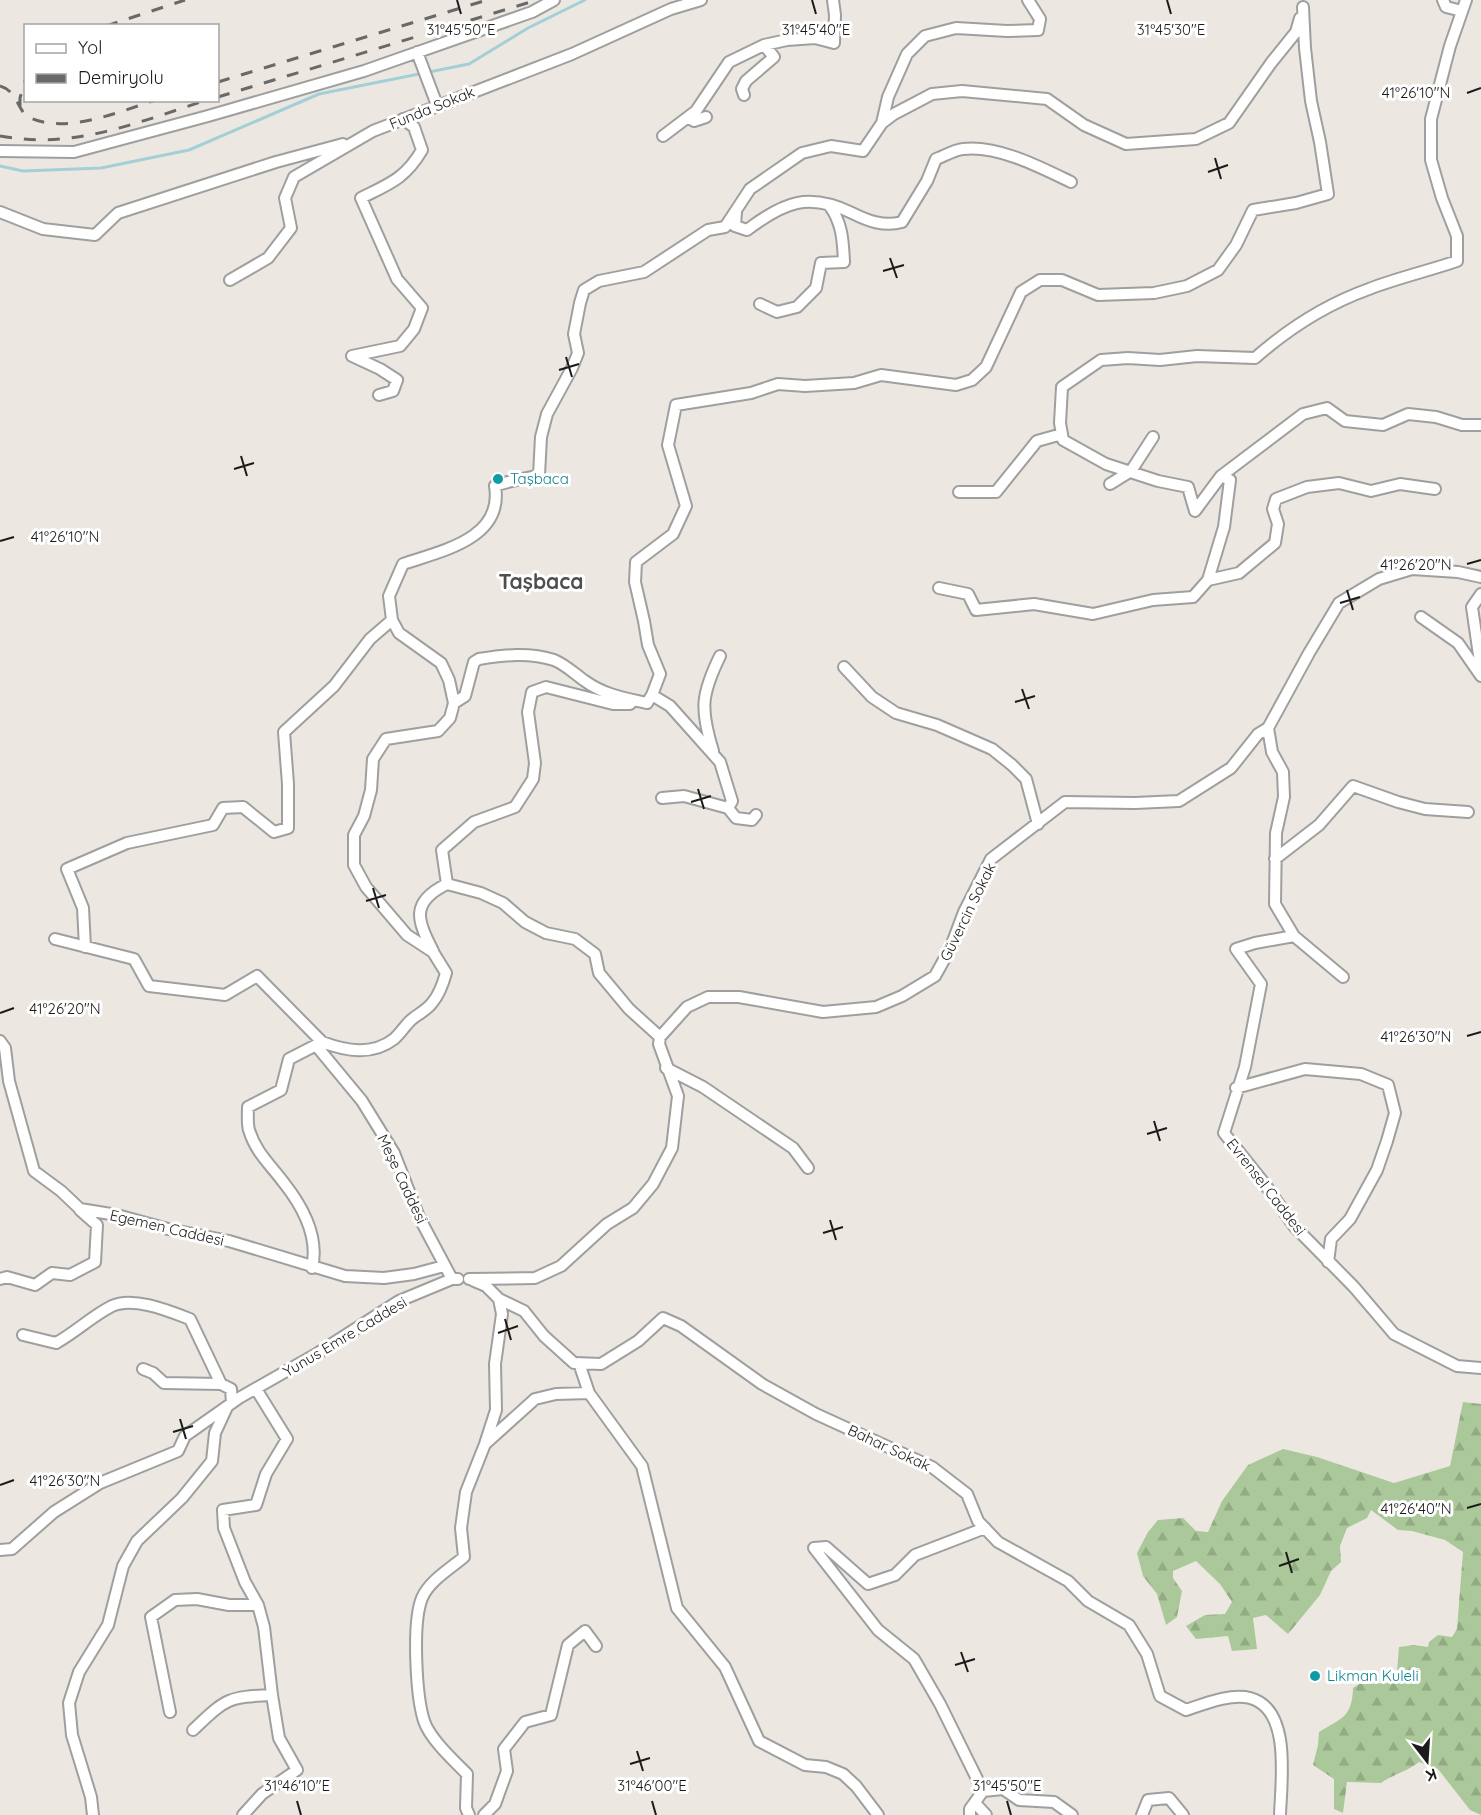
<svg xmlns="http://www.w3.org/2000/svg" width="1481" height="1815" viewBox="0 0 1481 1815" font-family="Quicksand,sans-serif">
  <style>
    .forest { fill: url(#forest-firs) }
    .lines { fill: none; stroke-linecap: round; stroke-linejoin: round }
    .stream { stroke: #a4cfd7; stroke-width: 3 }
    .minor-casing { stroke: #9f9f9f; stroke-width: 14 }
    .minor { stroke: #fff; stroke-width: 10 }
    .rail { stroke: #696969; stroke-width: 3; stroke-dasharray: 12 12; stroke-linecap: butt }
    .ticks { fill: none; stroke: #1b1b1b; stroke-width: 2 }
    .culture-dot { fill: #0f9aa8; stroke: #fff; stroke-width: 2 }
    .labels { text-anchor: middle; stroke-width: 6; stroke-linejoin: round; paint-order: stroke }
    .street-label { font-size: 15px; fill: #1b1b1b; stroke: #fff }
    .culture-label { font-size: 15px; fill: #0d838f; stroke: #fff; text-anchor: start }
    .district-label { font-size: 21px; font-weight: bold; fill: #4e4e4e; stroke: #fff }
    .ticks-label { font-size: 15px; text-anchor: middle; fill: #1b1b1b; stroke: #fff; stroke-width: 6; stroke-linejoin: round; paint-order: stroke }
  </style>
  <defs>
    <pattern id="forest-firs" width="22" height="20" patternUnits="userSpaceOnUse" patternTransform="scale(1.5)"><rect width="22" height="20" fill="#aac899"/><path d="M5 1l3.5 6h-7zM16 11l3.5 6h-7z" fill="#92ab83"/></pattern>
  </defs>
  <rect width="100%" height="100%" fill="#ece8e1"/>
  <path class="forest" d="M 1463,1402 L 1481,1404 L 1481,1815 L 1470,1810 L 1438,1769 L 1419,1762 C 1407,1772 1393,1774 1381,1783 L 1347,1782 L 1343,1813 L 1334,1809 L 1334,1779 L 1313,1765 L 1318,1745 L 1319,1732 C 1342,1718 1352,1717 1353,1688 L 1359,1684 L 1389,1683 L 1397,1672 L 1399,1647 L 1414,1645 L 1428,1647 L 1429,1642 L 1438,1635 L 1452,1637 L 1457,1629 L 1463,1552 L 1445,1540 L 1412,1531 L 1398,1530 L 1371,1510 L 1367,1518 L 1347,1528 L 1340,1546 L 1341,1562 L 1331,1571 L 1320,1595 L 1288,1634 L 1266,1615 L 1253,1618 L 1257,1649 L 1232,1651 L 1228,1636 L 1196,1639 L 1186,1626 L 1205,1615 L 1225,1614 L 1232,1602 L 1220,1584 L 1196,1561 L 1173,1571 L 1173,1578 L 1182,1591 L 1177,1617 L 1166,1625 L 1157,1594 L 1143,1576 L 1137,1553 L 1148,1532 L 1158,1520 L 1183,1518 L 1196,1531 L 1208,1532 L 1222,1501 L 1248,1465 L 1283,1449 L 1317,1457 L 1394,1483 L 1450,1466 Z"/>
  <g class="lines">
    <path class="stream" d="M 0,166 L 23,171 L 101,168 L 189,150 L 319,94 L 469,64 L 528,28 L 585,0"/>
    <g class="minor-casing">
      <path id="minor" d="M 1443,0 L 1446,7 L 1462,11
        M 417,52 L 437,105
        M 744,95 L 742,89 L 746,81 L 774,57 L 764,45
        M 689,118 L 694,121 L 706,117
        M 882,123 L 894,114 L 932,94 L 962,91 L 1047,99 L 1084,125 L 1126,144 L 1196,139 L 1229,123 L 1271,63 L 1296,32 L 1300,18
        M 663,136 L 696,111 L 729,62 L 764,45 L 787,40 L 815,38 L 834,43 L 835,15 L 833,0
        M 0,151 L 74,152 L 208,116 L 364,71 L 532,12 L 554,0
        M 0,212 L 43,229 L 95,235 L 118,213 L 276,162 L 343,144
        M 736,212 L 735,226 L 747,230 C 784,202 808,192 852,213 C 868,221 884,227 902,222 L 927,181 L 936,159 C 944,156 954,150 963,149 C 998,145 1040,167 1071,182
        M 230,280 L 268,258 L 291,228 L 285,198 L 294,177 L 373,131 L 572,54 L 671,9 L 701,0
        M 760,304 L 777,312 L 797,307 L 816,288 L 821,263 L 844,262 C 843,240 842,222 829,205
        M 379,395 L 393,391 L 397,380 L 380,369 L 352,356 L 400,346 L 414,329 L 422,308 L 397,279 L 361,198 C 389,184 405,179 422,150 L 414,127 L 403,119
        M 1221,476 L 1303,414 L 1327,408 L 1345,421 L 1383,425 L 1408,414 L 1436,417 L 1462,425 L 1481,425
        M 1110,484 L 1131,471 L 1153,437
        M 959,492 L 996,492 L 1037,441 L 1062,434
        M 1208,580 L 1239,573 L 1275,543 L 1278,524 L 1273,509 L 1276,499 L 1307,487 L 1339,483 L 1371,491 L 1400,484 L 1435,489
        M 939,588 L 968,594 L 976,610 L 1034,604 L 1093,614 L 1153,600 L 1193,597 L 1208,580 L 1224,527 L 1230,480 L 1221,476 L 1195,511 L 1188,487 L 1158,481 L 1106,464 L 1063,440 L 1060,423 L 1062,387 L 1101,360 L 1128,358 L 1160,360 L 1197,356 L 1255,358 C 1288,329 1327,304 1369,289 C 1397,278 1428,271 1457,261 L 1457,236 L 1442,198 L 1431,160 L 1431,119 L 1450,46 L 1466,0
        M 1481,594 L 1472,607 L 1481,669
        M 1421,617 L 1458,643 L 1481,676
        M 844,667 L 872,697 L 896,713 L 937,725 L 992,749 L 1012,765 L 1026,779 L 1038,824
        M 652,695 L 670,706 L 720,762 L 732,801 L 728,808 L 684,796 L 662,798
        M 454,703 L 465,696 L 474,662 L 479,659 C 504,655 529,652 554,660 C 566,665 575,674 585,681 C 604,695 625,698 647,703 L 652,695 L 660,674 L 648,645 L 644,621 L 635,582 L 636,562 L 673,534 L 686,506 L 668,445 L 676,405 L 751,393 L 778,384 L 805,386 L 854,383 L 881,375 L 956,385 L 972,380 L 986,367 L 1021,292 L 1040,280 L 1062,280 L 1098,295 L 1154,293 L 1187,286 L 1218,270 L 1236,245 L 1253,210 L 1296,203 L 1328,194 L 1320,142 L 1311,101 L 1305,48 L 1303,7
        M 630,704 L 613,704 L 546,687 L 532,692 L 528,712 L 535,763 L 533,779 L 515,807 L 474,822 L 442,850 L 447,884 L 481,893 L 503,903 L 525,922 L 546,933 L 575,939 L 595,954 L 599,973 L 629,1009 L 660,1037
        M 1268,728 L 1272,752 L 1283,772 L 1284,797 L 1276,833 L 1275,904 L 1294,936 L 1255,943 L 1236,949 L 1261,984 L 1245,1067 L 1224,1133 L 1264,1183 L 1294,1226 L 1354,1287 L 1394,1334 L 1457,1366 L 1481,1368
        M 713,751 C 700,709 701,695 720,656
        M 728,808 L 736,818 L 752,820 L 756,815
        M 1275,859 L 1319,825 L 1353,786 L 1398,802 L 1425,809 L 1468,812
        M 1294,936 L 1343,977
        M 55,939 L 134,959 L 149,986 L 225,995 L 257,976 L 322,1042 L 289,1059 L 281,1090 L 248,1107 C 248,1114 247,1123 249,1130 C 256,1153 270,1164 284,1183 C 303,1207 319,1238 312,1268
        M 85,947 L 83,908 L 67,869 L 127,843 L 213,825 L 223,808 L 243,807 L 274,832 L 288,828 L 288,784 L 284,732 L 334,686 L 370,639 L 392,620
        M 433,951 C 417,920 410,902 447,884
        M 0,1041 L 5,1048 L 9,1081 L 34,1171 L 61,1191 L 80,1209 L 117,1215 L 168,1229 L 229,1241 L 345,1276 L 384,1278 L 414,1274 L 444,1266
        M 666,1068 L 703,1087 L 793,1148 L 808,1168
        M 1236,1088 L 1305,1069 L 1361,1074 L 1388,1085 L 1395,1113 L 1387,1141 L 1377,1170 L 1350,1219 L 1331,1239 L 1328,1262
        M 0,1279 L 7,1277 L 35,1285 L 52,1273 L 70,1275 L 95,1262 L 97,1225 L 80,1210
        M 452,1279 L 419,1217 L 394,1153 L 362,1101 L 319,1049 L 322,1042 C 346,1051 372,1056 394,1039 C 400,1034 404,1027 410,1021 C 416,1015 426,1011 432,1003 C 439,995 443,984 446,973 L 433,952 L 407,935 L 366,887 L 354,865 L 354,835 L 364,816 L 371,790 L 373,759 L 386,739 L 438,731 L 450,718 L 454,703 L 449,680 L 441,663 L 399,633 L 392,620 L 389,596 L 403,564 C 441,551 504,539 495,486 C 509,480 524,480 539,475 L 541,437 L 547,414 L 572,368 L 578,353 L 574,334 L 580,303 L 584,290 L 599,281 L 644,272 L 708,230 L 725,227 L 750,189 L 802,153 L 831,146 L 863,151 L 882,123 L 888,97 L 907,54 L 925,36 L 956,28 L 1007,31 L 1038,30 L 1040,19 L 1028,0
        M 469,1279 L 535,1278 L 561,1266 L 607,1224 L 633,1208 L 653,1184 L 672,1148 L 678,1096 L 659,1044 L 660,1037 L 687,1007 L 708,997 L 739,997 L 823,1012 L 876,1007 L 902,996 L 935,976 L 950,949 L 964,912 L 991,859 L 1065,802 L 1135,803 L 1179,801 L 1231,768 L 1258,734 L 1268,728 L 1309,653 L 1339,603 L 1379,579 L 1412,569 L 1458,572 L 1481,577
        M 499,1299 L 524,1311 L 544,1336 L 574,1363 L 601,1364 L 638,1341 L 663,1318 L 681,1326 L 762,1384 L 816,1414 L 932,1467 L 967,1494 L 978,1521 L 998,1542 L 1068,1581 L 1088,1601 L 1129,1625 L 1147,1654 L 1160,1696 L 1186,1710 C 1204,1704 1231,1693 1250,1698 C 1292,1709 1281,1782 1280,1815
        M 23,1335 L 56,1343 C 76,1332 92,1316 112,1306 C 133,1296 169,1311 190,1319 L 221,1384
        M 579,1363 L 589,1393
        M 143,1369 L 153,1373 L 164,1383 L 221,1384 L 231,1389 L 232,1403
        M 485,1444 L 535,1399 L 556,1394 L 589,1393 L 642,1466 L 677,1608 L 725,1667 L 759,1741 L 805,1765 L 826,1767 L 843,1774 L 856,1786 L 878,1815
        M 0,1550 L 12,1549 L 54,1512 L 100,1483 L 178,1451 L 185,1436 L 239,1398 L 318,1353 L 399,1301 L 452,1279 L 458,1279
        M 170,1712 L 151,1617 L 175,1600 L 197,1599 L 229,1605 L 258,1605
        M 193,1730 C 226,1699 226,1697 272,1695
        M 983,1791 L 940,1704 L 914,1659 L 878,1630 L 814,1548 L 826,1547 L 868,1584 L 895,1575 L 915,1555 L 985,1528
        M 975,1803 L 986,1815
        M 93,1815 L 91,1797 L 72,1735 L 69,1703 L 79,1672 L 108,1625 L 123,1566 L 137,1541 L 182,1498 L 212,1461 L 215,1433 L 227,1407
        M 243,1815 L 262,1794 L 297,1770 L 279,1738 L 272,1695 L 264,1627 L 258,1605 L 245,1582 L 224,1528 L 223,1510 L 256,1505 L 266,1474 L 287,1439 L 256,1389
        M 469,1815 L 466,1808 L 467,1774 C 454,1761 430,1739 424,1721 C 416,1696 412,1622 422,1598 C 429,1581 451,1568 464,1557 L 461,1528 L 466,1492 L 485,1444 L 496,1410 L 495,1364 L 502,1314 L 499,1299 L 486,1286 L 474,1281
        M 484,1815 L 495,1804 L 507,1771 L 504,1749 L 525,1722 L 551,1715 L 568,1645 L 585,1631 L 596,1646
        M 970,1815 L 970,1809 L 983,1791 L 1003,1789 L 1019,1800 L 1054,1802 L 1072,1815
        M 1142,1815 L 1148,1800 L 1169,1798 L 1183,1815"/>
    </g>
    <use href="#minor" class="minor"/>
    <path class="rail" d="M 106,26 L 185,0
      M 218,82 L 487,0
      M 0,86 C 16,91 16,104 26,116 C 65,136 117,112 156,100
      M 218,97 L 537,0
      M 20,106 L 20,98 L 26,77
      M 0,136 C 20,139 40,141 60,139 C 110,135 160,115 207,100"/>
  </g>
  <path class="ticks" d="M 457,0 L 461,14M 812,0 L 816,14M 1167,0 L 1171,14M 1467,93 L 1481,88M 1215,158 L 1221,179M 1208,172 L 1228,165M 890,258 L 897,278M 883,271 L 904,265M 566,357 L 572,377M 559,370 L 579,364M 241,456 L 247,476M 234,469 L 254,463M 0,541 L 14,537M 1467,564 L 1481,560M 1347,590 L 1353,610M 1340,603 L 1360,597M 1022,689 L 1029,709M 1015,702 L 1035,696M 698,789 L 704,809M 691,802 L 711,796M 373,888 L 379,908M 366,901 L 386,895M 0,1013 L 14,1008M 1467,1036 L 1481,1032M 1154,1121 L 1160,1141M 1147,1134 L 1167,1128M 830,1220 L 836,1240M 823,1233 L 843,1227M 505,1319 L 511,1340M 498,1333 L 518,1326M 180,1419 L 186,1439M 173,1432 L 193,1426M 0,1485 L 14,1480M 1467,1508 L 1481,1504M 1286,1552 L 1292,1573M 1279,1566 L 1299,1559M 961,1652 L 968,1672M 955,1665 L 975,1659M 637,1751 L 643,1771M 630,1764 L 650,1758M 297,1801 L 301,1815M 652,1801 L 656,1815M 1007,1801 L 1011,1815"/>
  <g class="culture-dot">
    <circle cx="498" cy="479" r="6"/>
    <circle cx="1315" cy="1676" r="6"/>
  </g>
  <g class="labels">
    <g class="street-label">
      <text transform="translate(432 108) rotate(-22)" y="5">Funda Sokak</text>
      <text transform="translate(968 912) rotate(-64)" y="5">Güvercin Sokak</text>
      <text transform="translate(402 1179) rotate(65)" y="5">Meşe Caddesi</text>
      <text transform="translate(1266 1187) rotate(52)" y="5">Evrensel Caddesi</text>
      <text transform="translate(167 1228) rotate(13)" y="5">Egemen Caddesi</text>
      <text transform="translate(345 1337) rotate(-31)" y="5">Yunus Emre Caddesi</text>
      <text transform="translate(889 1448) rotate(25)" y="5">Bahar Sokak</text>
    </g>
    <g class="culture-label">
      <text x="510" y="484">Taşbaca</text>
      <text x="1327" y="1681">Likman Kuleli</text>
    </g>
    <g class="district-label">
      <text x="541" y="589">Taşbaca</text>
    </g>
  </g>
  <g class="ticks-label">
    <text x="461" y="35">31°45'50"E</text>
    <text x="816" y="35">31°45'40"E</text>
    <text x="1171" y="35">31°45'30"E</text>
    <text x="1416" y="98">41°26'10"N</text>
    <text x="65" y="542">41°26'10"N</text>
    <text x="1416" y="570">41°26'20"N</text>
    <text x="65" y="1014">41°26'20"N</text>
    <text x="1416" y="1042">41°26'30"N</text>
    <text x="65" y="1486">41°26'30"N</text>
    <text x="1416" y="1514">41°26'40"N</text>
    <text x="297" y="1791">31°46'10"E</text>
    <text x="652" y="1791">31°46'00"E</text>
    <text x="1007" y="1791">31°45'50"E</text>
  </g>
  <rect x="24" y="24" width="195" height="78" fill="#ffffff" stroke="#a4a4a4" stroke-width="1.5"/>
  <rect x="36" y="44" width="30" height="9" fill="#ffffff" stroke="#a4a4a4" stroke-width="1.5"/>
  <text x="78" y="54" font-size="18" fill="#1b1b1b">Yol</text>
  <rect x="36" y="74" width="30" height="9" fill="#696969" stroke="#a4a4a4" stroke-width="1.5"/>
  <text x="78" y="84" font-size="18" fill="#1b1b1b">Demiryolu</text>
  <g transform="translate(1427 1761) rotate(163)" stroke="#ffffff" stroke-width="4.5" paint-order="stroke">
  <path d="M0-4.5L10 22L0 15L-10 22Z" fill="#1b1b1b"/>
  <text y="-9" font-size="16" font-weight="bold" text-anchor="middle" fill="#1b1b1b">K</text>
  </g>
</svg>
